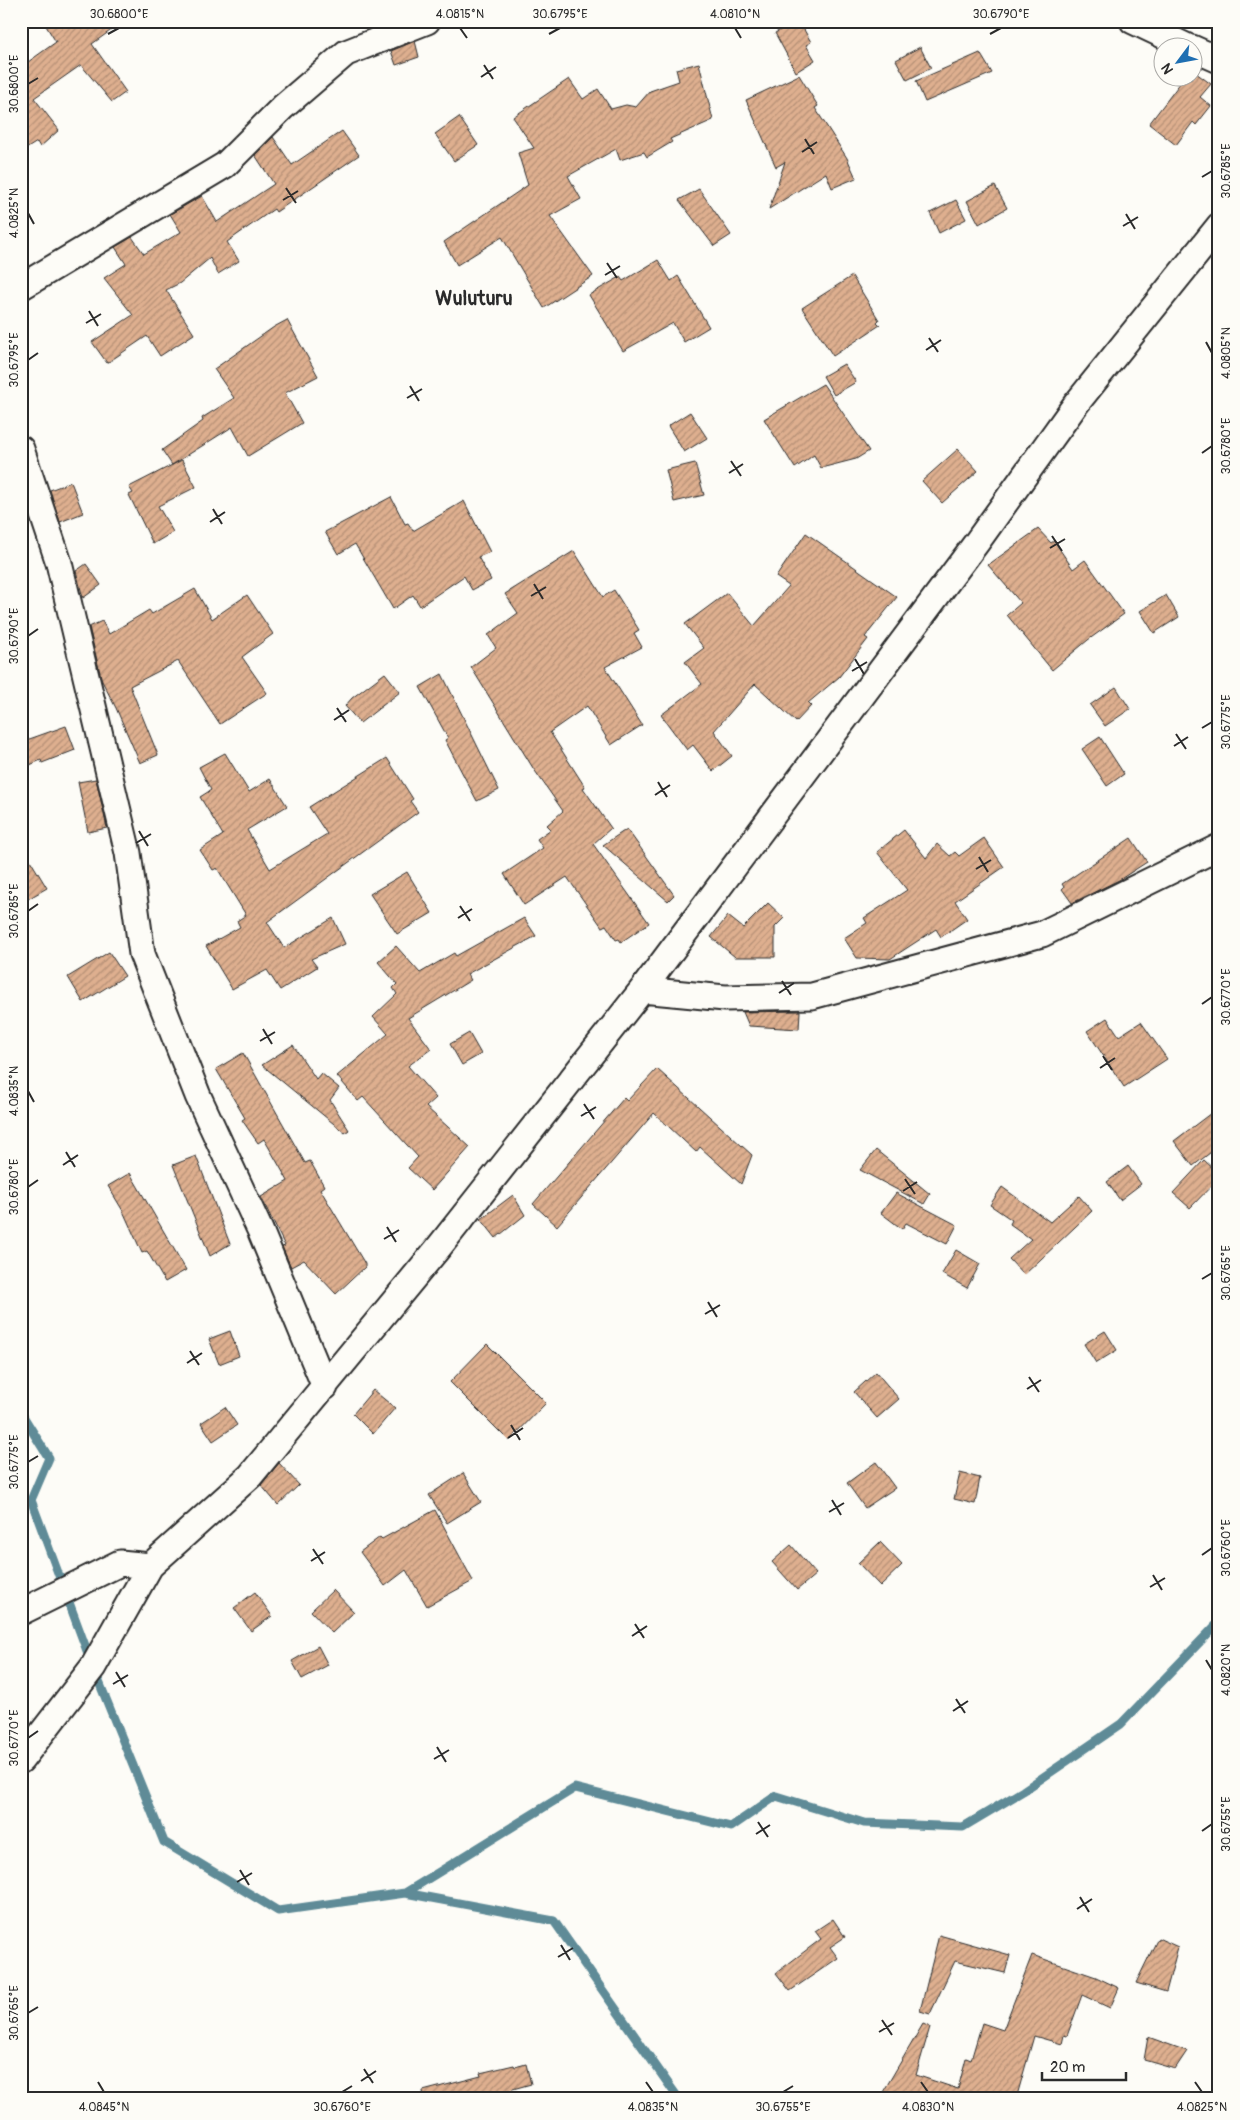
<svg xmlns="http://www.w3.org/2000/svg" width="1240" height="2120" viewBox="0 0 1240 2120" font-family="Pangolin,sans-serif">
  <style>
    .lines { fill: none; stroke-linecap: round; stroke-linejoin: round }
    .stream { stroke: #5e8b97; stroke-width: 9 }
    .building { fill: url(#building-hatch); stroke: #2b2b2b }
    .street-casing { stroke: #2b2b2b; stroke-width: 29 }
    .street { stroke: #fdfcf7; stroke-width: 25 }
    .ticks { fill: none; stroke: #2b2b2b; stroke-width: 2 }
    .labels { text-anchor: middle; stroke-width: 5; stroke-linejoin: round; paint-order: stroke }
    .district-label { font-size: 20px; font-weight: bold; fill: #2b2b2b; stroke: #fdfcf7 }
    .neatline { fill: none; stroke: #2b2b2b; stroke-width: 2 }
    .ticks-label { font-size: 12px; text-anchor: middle; fill: #2b2b2b }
  </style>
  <defs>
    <pattern id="building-hatch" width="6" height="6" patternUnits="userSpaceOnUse" patternTransform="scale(1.25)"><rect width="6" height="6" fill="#deaf8f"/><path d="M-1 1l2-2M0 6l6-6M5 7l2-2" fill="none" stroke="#b48f75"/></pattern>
  </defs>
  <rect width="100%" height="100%" fill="#fdfcf7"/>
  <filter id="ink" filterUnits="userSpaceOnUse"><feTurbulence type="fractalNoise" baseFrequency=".02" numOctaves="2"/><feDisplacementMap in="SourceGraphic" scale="10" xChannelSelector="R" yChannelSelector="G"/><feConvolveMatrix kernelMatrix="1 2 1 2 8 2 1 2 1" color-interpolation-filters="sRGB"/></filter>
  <g filter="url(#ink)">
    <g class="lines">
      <path class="stream" d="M 21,1413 L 49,1458 L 31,1500 L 93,1667 L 164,1842 L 278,1911 L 405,1893 L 554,1921 L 679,2099
        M 405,1893 L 575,1788 L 731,1827 L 776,1796 L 864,1823 L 963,1827 L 1023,1791 L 1121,1724 L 1219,1622"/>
    </g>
    <path class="building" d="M 43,21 L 124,21 L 92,44 L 126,92 L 112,102 L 81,65 L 34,98 L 59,130 L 40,147 L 37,142 L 21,152 L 21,67 L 56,42 Z
      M 797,21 L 799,21 L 811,42 L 806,45 L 815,60 L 796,72 L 775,33 Z
      M 415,41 L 419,57 L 396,65 L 391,51 Z
      M 920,47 L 931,68 L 907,80 L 896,60 Z
      M 980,53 L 992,73 L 925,102 L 916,81 Z
      M 699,63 L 713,120 L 670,139 L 672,142 L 647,157 L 644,152 L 620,160 L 616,149 L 568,176 L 581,199 L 550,216 L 593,276 L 544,308 L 502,237 L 457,265 L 444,242 L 528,185 L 518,153 L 534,148 L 513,117 L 569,79 L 583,99 L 598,89 L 611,109 L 626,105 L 636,107 L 650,91 L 679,81 L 676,69 Z
      M 1192,70 L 1211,84 L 1200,97 L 1211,106 L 1196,125 L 1193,122 L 1176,145 L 1149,124 L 1184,78 L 1192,78 Z
      M 799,75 L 818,106 L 815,108 L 847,158 L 856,178 L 832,188 L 826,173 L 769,209 L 785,162 L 776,167 L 746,100 Z
      M 459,117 L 478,145 L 454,161 L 435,134 Z
      M 342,131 L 359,155 L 276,212 L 274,209 L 227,242 L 239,261 L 218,274 L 210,258 L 180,283 L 166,290 L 194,334 L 160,356 L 147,336 L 107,363 L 92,342 L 133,315 L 104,278 L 126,264 L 115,247 L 132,237 L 144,254 L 181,232 L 170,214 L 202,196 L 217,222 L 274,184 L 255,155 L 273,137 L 292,165 Z
      M 995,186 L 1007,208 L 979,224 L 967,201 Z
      M 699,189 L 731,235 L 714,246 L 679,200 Z
      M 956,200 L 966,219 L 939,233 L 930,213 Z
      M 658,260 L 671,281 L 678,276 L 709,327 L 684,342 L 673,323 L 623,351 L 589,295 L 620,277 L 623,281 Z
      M 852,276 L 879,320 L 877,322 L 880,325 L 833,356 L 802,308 Z
      M 287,320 L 318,376 L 285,393 L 302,423 L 248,456 L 232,427 L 172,465 L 162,450 L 203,421 L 202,418 L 234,398 L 214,369 L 274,327 Z
      M 844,364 L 856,382 L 834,395 L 823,376 Z
      M 823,384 L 869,451 L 856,459 L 821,468 L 814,455 L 795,468 L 764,419 Z
      M 690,412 L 707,438 L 684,452 L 668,426 Z
      M 958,449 L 978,471 L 942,503 L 922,481 Z
      M 182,460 L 196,487 L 158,506 L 173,532 L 153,544 L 129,495 L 133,493 L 129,487 Z
      M 695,463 L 704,495 L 674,502 L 666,470 Z
      M 71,482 L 83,513 L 60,522 L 50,490 Z
      M 391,497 L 405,524 L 408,523 L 413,531 L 464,501 L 490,552 L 478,557 L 491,580 L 472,590 L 464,576 L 420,606 L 413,595 L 393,609 L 355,544 L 338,554 L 325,532 Z
      M 1038,529 L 1051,543 L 1054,541 L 1073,569 L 1085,560 L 1124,614 L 1088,640 L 1052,670 L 1007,615 L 1021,603 L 988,565 Z
      M 806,533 L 897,597 L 865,637 L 868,639 L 839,677 L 808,703 L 811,706 L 796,722 L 755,684 L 714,731 L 732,756 L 713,771 L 693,745 L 687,750 L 661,715 L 702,684 L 685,662 L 704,648 L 685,624 L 727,593 L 754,626 L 789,586 L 776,577 Z
      M 574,551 L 603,597 L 614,590 L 639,630 L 634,633 L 642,647 L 605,667 L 642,725 L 611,745 L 587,706 L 550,732 L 585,787 L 583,788 L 611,828 L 593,844 L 649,923 L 621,942 L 619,939 L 616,940 L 606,925 L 602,927 L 567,877 L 524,905 L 504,874 L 543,848 L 537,839 L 551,829 L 547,825 L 563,811 L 533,768 L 471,667 L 496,648 L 488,635 L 518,613 L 505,594 Z
      M 86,564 L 101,585 L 83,598 L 76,571 Z
      M 195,589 L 212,619 L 247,595 L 273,634 L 242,657 L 267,693 L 220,724 L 178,661 L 130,686 L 158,755 L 140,763 L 116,708 L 102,681 L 89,627 L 102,621 L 109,634 L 149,610 L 152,614 Z
      M 1166,595 L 1179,617 L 1154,633 L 1140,611 Z
      M 385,673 L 400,692 L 360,723 L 345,706 L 352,698 Z
      M 442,674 L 499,790 L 477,801 L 445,740 L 448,738 L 420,687 Z
      M 1116,687 L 1130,709 L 1105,726 L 1090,705 Z
      M 66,726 L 75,750 L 42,763 L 41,760 L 21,769 L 21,742 Z
      M 1100,737 L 1124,774 L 1107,786 L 1082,749 Z
      M 225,753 L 249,792 L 270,779 L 287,806 L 247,830 L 270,869 L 327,834 L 309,807 L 387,758 L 413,799 L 410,801 L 418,812 L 267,922 L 284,948 L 333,918 L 345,944 L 311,959 L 317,967 L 280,990 L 267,970 L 232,989 L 206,946 L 240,927 L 237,921 L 246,915 L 217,868 L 213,870 L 200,850 L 223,835 L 200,797 L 211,790 L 199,767 Z
      M 96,779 L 107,828 L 88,832 L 78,782 Z
      M 627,829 L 674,895 L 668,901 L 603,845 Z
      M 904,830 L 926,858 L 937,844 L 950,856 L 955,852 L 959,856 L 984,838 L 1004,867 L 955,901 L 967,919 L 941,937 L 936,929 L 890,959 L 857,958 L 844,938 L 867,923 L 864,918 L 907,890 L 877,852 Z
      M 1131,838 L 1147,862 L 1119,880 L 1072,903 L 1062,889 L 1064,887 L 1062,884 Z
      M 21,845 L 47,888 L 21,903 Z
      M 407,872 L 432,913 L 397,934 L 370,894 Z
      M 768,903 L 784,918 L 775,927 L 775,957 L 735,957 L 711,937 L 728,916 L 743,928 Z
      M 524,918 L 536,936 L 467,974 L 471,980 L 408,1018 L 431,1049 L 408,1066 L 436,1098 L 426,1107 L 470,1147 L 432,1190 L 408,1168 L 418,1157 L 363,1097 L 358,1101 L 337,1076 L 388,1034 L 373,1017 L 397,994 L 393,988 L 397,984 L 378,962 L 396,946 L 420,973 L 454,953 L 456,956 Z
      M 109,952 L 125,976 L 83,1002 L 68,977 Z
      M 800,1011 L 799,1029 L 749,1026 L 743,1012 Z
      M 1107,1018 L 1119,1036 L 1141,1022 L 1167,1059 L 1124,1087 L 1087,1031 Z
      M 469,1033 L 481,1054 L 462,1065 L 450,1044 Z
      M 293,1045 L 316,1079 L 321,1073 L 339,1088 L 330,1100 L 349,1130 L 345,1133 L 262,1065 Z
      M 243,1053 L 305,1163 L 310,1161 L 324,1186 L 320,1189 L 365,1264 L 365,1267 L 336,1294 L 304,1260 L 291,1267 L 282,1247 L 285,1246 L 261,1197 L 288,1181 L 264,1139 L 258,1143 L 242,1120 L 245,1118 L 216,1069 Z
      M 657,1069 L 752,1155 L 741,1184 L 700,1147 L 696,1152 L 654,1113 L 557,1226 L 533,1204 L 624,1098 L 627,1101 Z
      M 1219,1107 L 1219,1146 L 1193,1166 L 1174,1141 Z
      M 876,1150 L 930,1194 L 924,1204 L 860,1170 Z
      M 196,1156 L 230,1244 L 210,1256 L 173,1165 Z
      M 1204,1160 L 1219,1174 L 1219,1178 L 1190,1208 L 1173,1193 Z
      M 1128,1166 L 1141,1184 L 1120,1200 L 1107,1182 Z
      M 130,1173 L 186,1270 L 165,1282 L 147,1251 L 142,1253 L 123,1211 L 108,1186 Z
      M 1002,1187 L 1050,1222 L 1079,1196 L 1092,1211 L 1024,1275 L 1009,1259 L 1031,1239 L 1010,1224 L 1012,1220 L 990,1205 Z
      M 896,1193 L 957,1225 L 947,1244 L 906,1223 L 902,1229 L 881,1213 Z
      M 513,1195 L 525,1215 L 496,1238 L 481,1219 Z
      M 956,1250 L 980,1264 L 967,1288 L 942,1274 Z
      M 230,1331 L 239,1356 L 219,1364 L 209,1339 Z
      M 1105,1331 L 1117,1350 L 1096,1363 L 1084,1344 Z
      M 487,1344 L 546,1403 L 509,1441 L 450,1382 Z
      M 876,1372 L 899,1399 L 877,1418 L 854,1392 Z
      M 373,1390 L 395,1408 L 373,1434 L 353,1414 Z
      M 225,1407 L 237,1425 L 213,1441 L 201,1423 Z
      M 876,1462 L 895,1488 L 865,1508 L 847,1483 Z
      M 279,1463 L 299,1485 L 278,1505 L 261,1485 Z
      M 463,1473 L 481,1502 L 447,1523 L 429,1495 Z
      M 960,1473 L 980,1478 L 975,1504 L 954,1499 Z
      M 435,1510 L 473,1581 L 427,1606 L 406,1570 L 385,1586 L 360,1552 L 380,1537 L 382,1539 Z
      M 880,1542 L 902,1565 L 880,1586 L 858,1563 Z
      M 791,1545 L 816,1574 L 797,1590 L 772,1562 Z
      M 333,1590 L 354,1612 L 332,1633 L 311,1611 Z
      M 255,1592 L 272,1616 L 251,1631 L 234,1608 Z
      M 318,1646 L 328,1665 L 302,1679 L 292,1661 Z
      M 833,1919 L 845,1937 L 830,1947 L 838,1958 L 790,1991 L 776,1973 L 821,1939 L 815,1931 Z
      M 939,1935 L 1010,1955 L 1005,1973 L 955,1961 L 930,2014 L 920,2011 Z
      M 1158,1938 L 1178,1947 L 1166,1992 L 1136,1983 Z
      M 1032,1955 L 1096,1977 L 1119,1988 L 1110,2008 L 1082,1995 L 1067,2036 L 1064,2035 L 1062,2044 L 1034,2036 L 1016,2099 L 879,2099 L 923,2024 L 930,2027 L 916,2075 L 958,2089 L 966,2058 L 971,2060 L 982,2023 L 1003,2030 Z
      M 1148,2037 L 1187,2051 L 1175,2069 L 1144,2060 Z
      M 526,2064 L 531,2084 L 477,2099 L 424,2099 L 423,2091 L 481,2076 L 480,2073 L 514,2065 L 515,2067 Z"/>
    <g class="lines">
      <g class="street-casing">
        <path id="street" d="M 1133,21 L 1190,48
          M 1192,48 L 1219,60
          M 21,287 L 225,165 L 283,107 L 346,53 L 427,21
          M 21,449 L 59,563 L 128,853 L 142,954 L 198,1096 L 260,1230 L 325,1387
          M 642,990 L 725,998 L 812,996 L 1042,934 L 1219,847
          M 21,1612 L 120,1563 L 150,1566
          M 21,1760 L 93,1667 L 150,1566 L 250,1476 L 439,1247 L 642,990 L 977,542 L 1076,404 L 1219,226"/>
      </g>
      <use href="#street" class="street"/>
    </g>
  </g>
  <path class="ticks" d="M 460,28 L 467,38M 735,28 L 741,38M 108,34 L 119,28M 549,34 L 560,28M 990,34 L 1001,28M 484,65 L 493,79M 481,77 L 496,67M 28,84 L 38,78M 805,139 L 814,154M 802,152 L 817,142M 1202,177 L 1212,171M 286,188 L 296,203M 283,200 L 298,191M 28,213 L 34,224M 1126,214 L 1135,229M 1123,226 L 1138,217M 607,263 L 617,278M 605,275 L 620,266M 89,311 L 98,326M 86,323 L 101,314M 929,338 L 938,352M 1206,342 L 1212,353M 926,350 L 941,340M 28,360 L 38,353M 410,386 L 419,401M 407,398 L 422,389M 1202,453 L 1212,446M 731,461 L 741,476M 729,473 L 743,464M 213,509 L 222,524M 210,522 L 225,512M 1052,536 L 1062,551M 1050,548 L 1065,539M 534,584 L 543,599M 531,596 L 546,587M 28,636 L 38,629M 855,659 L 864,674M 852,671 L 867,662M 337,708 L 346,722M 334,720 L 349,710M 1202,728 L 1212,722M 1176,734 L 1186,749M 1174,746 L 1188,737M 658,782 L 667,797M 655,795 L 670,785M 139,831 L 148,846M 136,843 L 151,834M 979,857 L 988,872M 976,869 L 991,860M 460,906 L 470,921M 28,911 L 38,904M 458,918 L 472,909M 782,981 L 791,995M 779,993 L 794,983M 1202,1004 L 1212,997M 263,1029 L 272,1044M 260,1041 L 275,1032M 1103,1056 L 1112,1070M 1100,1068 L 1115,1058M 28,1091 L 34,1102M 584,1104 L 594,1119M 581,1116 L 596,1107M 66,1152 L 75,1167M 63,1165 L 78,1155M 905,1179 L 915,1194M 28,1187 L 38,1180M 903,1191 L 917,1182M 387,1227 L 396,1242M 384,1239 L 399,1230M 1202,1279 L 1212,1273M 708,1302 L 717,1317M 705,1314 L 720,1305M 190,1351 L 199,1365M 187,1363 L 202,1353M 1029,1377 L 1039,1392M 1027,1389 L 1041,1380M 511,1425 L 520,1440M 508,1438 L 523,1428M 28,1462 L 38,1456M 832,1500 L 841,1515M 829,1512 L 844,1503M 313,1549 L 323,1564M 1202,1555 L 1212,1548M 311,1561 L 325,1552M 1153,1575 L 1162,1590M 1150,1587 L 1165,1578M 635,1624 L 644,1638M 632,1636 L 647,1626M 1206,1660 L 1212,1670M 116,1672 L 125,1687M 113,1684 L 128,1675M 956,1699 L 965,1713M 953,1711 L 968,1701M 28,1738 L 38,1731M 437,1747 L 446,1762M 434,1759 L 449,1750M 758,1822 L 768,1837M 1202,1831 L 1212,1824M 756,1834 L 770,1825M 240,1870 L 249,1885M 237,1882 L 252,1873M 1080,1897 L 1089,1912M 1077,1909 L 1092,1899M 561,1945 L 570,1960M 558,1957 L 573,1948M 28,2013 L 38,2007M 882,2020 L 892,2035M 879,2032 L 894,2023M 364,2069 L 373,2083M 361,2081 L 376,2071M 98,2082 L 104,2092M 646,2082 L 653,2092M 921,2082 L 928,2092M 1195,2082 L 1202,2092M 342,2092 L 352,2086M 783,2092 L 793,2086"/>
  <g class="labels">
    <g class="district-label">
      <text x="474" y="305">Wuluturu</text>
    </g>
  </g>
  <rect width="1240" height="2120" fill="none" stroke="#fdfcf7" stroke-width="55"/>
  <g transform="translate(1178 62) rotate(238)"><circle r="24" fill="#fdfcf7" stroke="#a9a8a5"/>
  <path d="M0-4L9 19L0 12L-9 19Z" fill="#1f6fb2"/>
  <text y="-8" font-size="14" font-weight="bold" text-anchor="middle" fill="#2b2b2b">N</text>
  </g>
  <path d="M1042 2072v8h84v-8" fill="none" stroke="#2b2b2b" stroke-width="2.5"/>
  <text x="1050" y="2072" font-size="15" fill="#2b2b2b" stroke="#fdfcf7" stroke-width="4" paint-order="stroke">20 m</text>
  <rect x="28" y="28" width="1184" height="2064" class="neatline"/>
  <g class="ticks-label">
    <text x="119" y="18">30.6800°E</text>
    <text x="460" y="18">4.0815°N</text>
    <text x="560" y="18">30.6795°E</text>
    <text x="735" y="18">4.0810°N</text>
    <text x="1001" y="18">30.6790°E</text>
    <text transform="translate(14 84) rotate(-90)" y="4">30.6800°E</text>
    <text transform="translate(1226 171) rotate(-90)" y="4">30.6785°E</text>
    <text transform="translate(14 213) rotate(-90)" y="4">4.0825°N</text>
    <text transform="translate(1226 353) rotate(-90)" y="4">4.0805°N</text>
    <text transform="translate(14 360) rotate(-90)" y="4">30.6795°E</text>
    <text transform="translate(1226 446) rotate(-90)" y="4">30.6780°E</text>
    <text transform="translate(14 636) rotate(-90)" y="4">30.6790°E</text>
    <text transform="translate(1226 722) rotate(-90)" y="4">30.6775°E</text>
    <text transform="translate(14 911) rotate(-90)" y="4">30.6785°E</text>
    <text transform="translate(1226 997) rotate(-90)" y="4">30.6770°E</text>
    <text transform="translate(14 1091) rotate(-90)" y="4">4.0835°N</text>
    <text transform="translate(14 1187) rotate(-90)" y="4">30.6780°E</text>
    <text transform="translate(1226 1273) rotate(-90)" y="4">30.6765°E</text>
    <text transform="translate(14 1462) rotate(-90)" y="4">30.6775°E</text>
    <text transform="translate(1226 1548) rotate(-90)" y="4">30.6760°E</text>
    <text transform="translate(1226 1670) rotate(-90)" y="4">4.0820°N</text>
    <text transform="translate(14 1738) rotate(-90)" y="4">30.6770°E</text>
    <text transform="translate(1226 1824) rotate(-90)" y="4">30.6755°E</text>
    <text transform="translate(14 2013) rotate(-90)" y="4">30.6765°E</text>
    <text x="104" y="2111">4.0845°N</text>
    <text x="342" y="2111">30.6760°E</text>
    <text x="653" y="2111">4.0835°N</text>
    <text x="783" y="2111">30.6755°E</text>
    <text x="928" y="2111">4.0830°N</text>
    <text x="1202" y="2111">4.0825°N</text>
  </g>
</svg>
